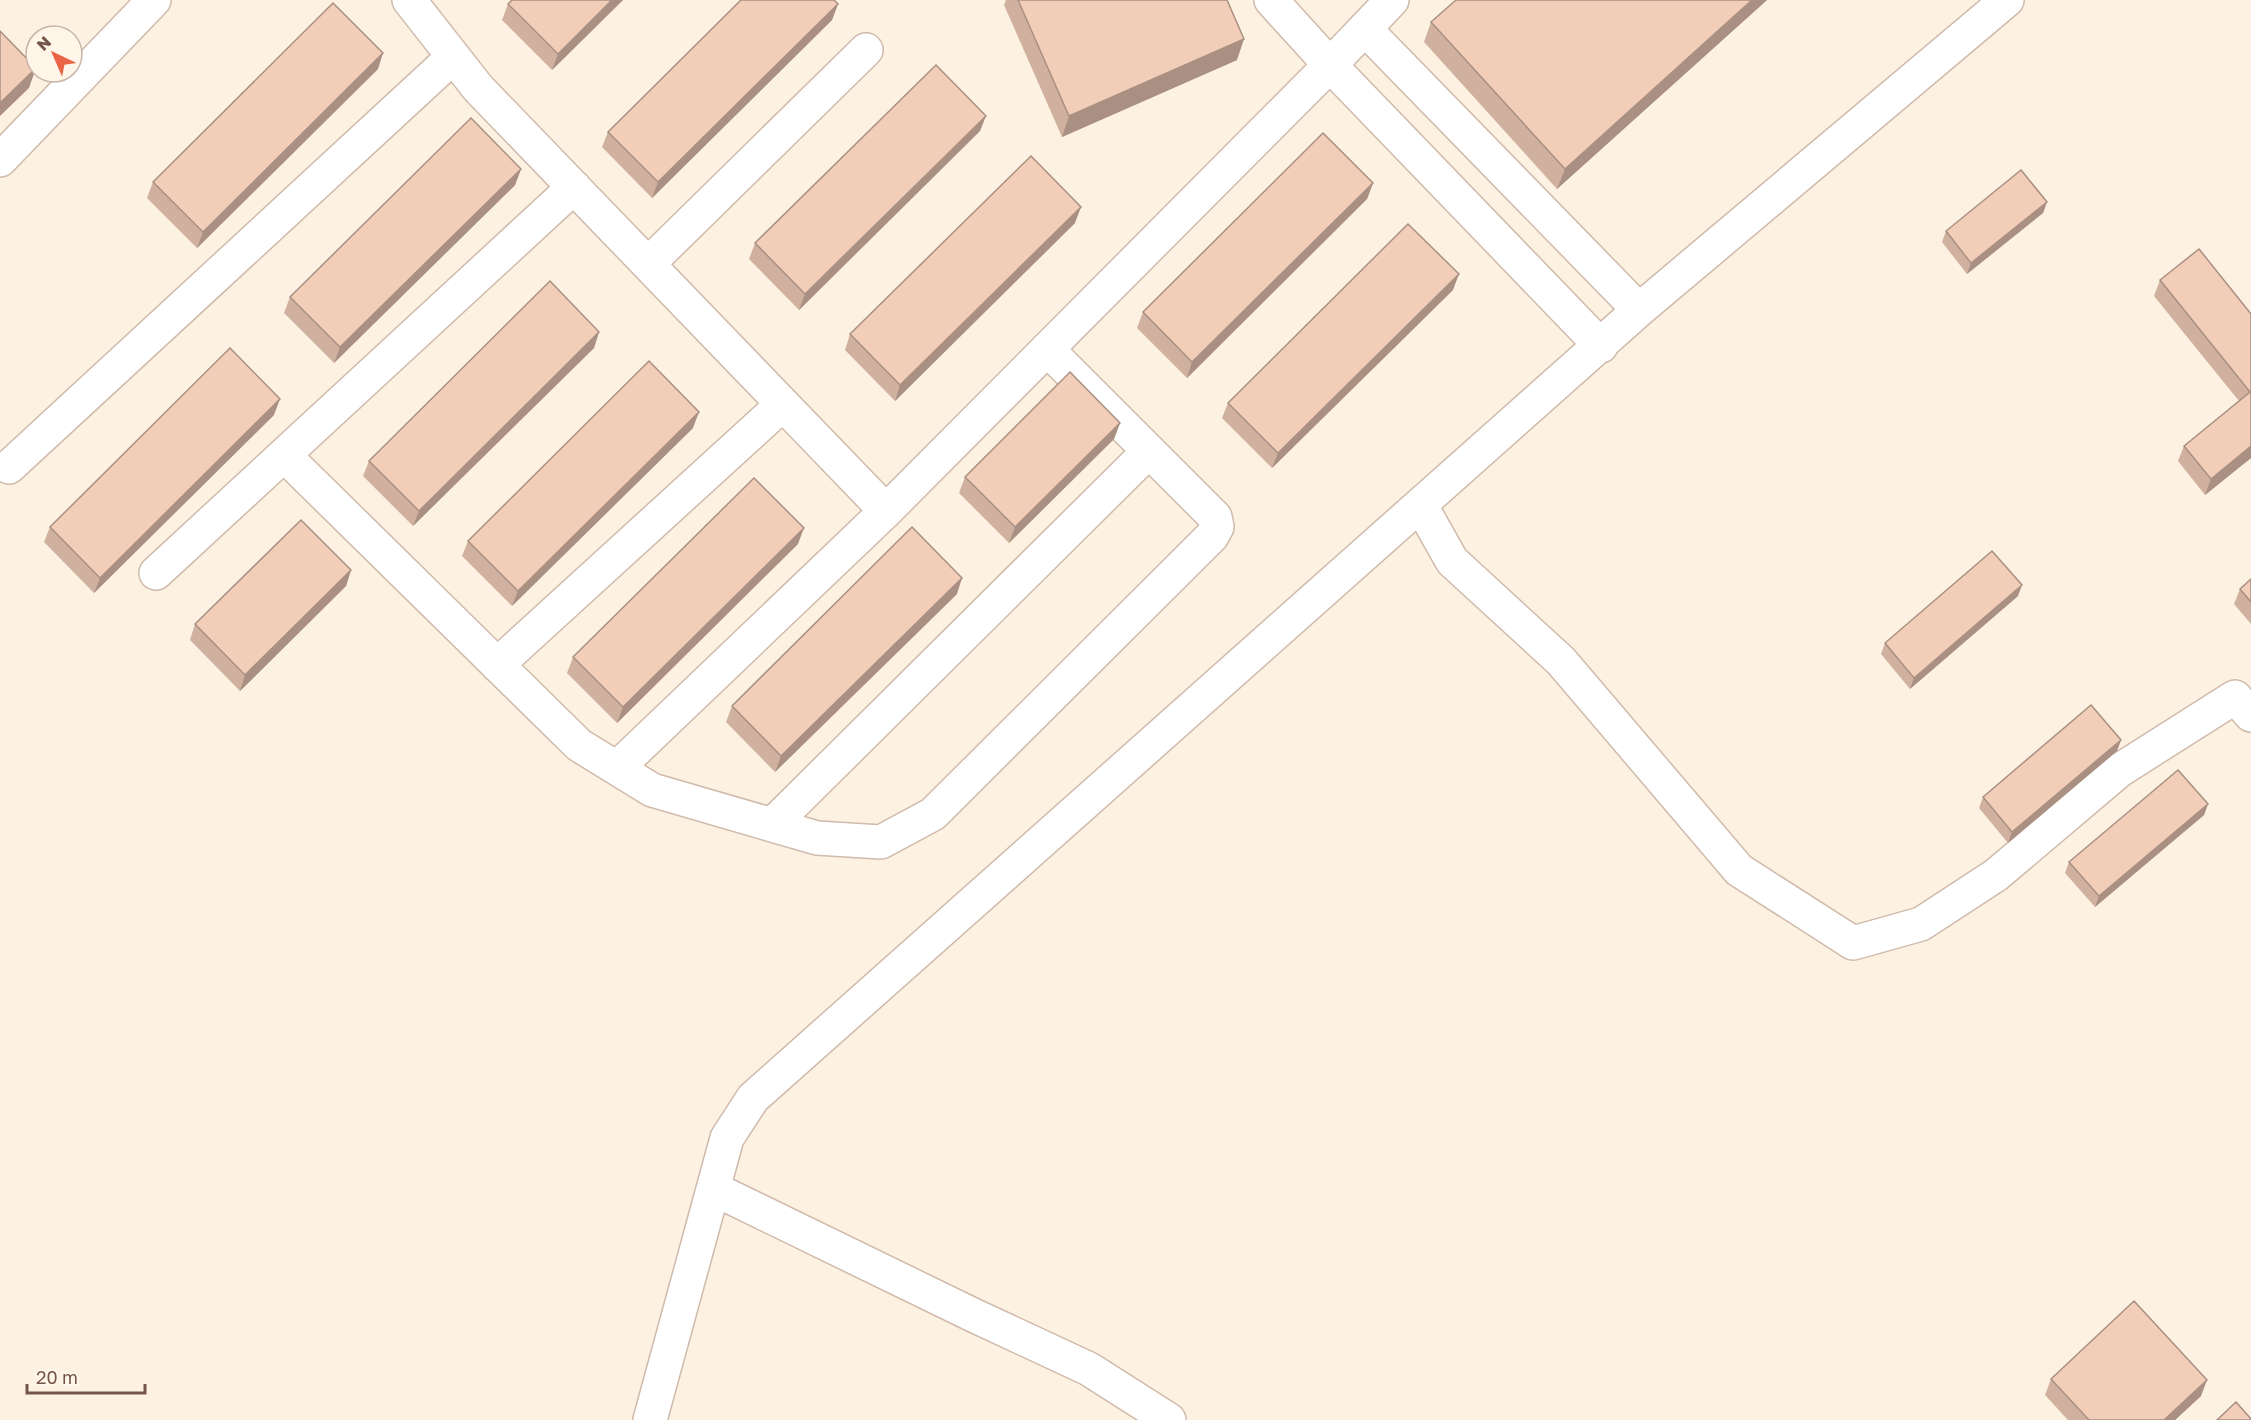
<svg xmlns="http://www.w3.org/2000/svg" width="2251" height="1420" font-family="'Golos Text',sans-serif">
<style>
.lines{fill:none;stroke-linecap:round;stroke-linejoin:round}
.minor-casing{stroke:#d0baab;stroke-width:36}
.minor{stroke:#fff;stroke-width:33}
.wall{fill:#d0b19f}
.shaded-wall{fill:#a99082}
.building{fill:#f2ceb9;stroke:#a99082;stroke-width:1.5}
</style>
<rect width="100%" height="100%" fill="#fdf1e2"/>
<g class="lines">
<g class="minor-casing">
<path id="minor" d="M409,0L478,88L886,511
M1271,0L1330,65L1601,346
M1365,29L1639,310
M0,160L154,0
M648,264L866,50
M284,455L579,745L652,790L817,838L881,842L933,814L1212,536L1217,527L1215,517L1047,349
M9,467L453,57
M1421,506L1452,561L1561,661L1739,870L1853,943L1921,924L1996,875L2120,770L2235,697L2251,715
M156,573L574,187
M497,665L783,404
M617,768L886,511L1330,65L1392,0
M773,824L1148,452
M714,1189L973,1315L1089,1369L1169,1420
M650,1420L727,1138L753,1098L1639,310L2007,0"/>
</g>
<use href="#minor" class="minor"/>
</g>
<path class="wall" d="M512,0H623L552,70L502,20L508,4Z
M1006,0H1227L1237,60L1062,137L1004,5Z
M1456,0H1767L1557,189L1424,42L1431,22Z
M838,4L832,20L652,198L602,147L608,132Z
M378,69L197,248L147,198L153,182Z
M980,131L799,310L749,259L755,243Z
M521,169L515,185L334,363L284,313L290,297Z
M1373,183L1367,199L1187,378L1137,328L1143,312Z
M2047,202L2043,213L1967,274L1942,242L1946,231Z
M1075,223L895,401L845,350L850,334Z
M2160,280L2251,314V458L2205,495L2178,461L2184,446L2239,401L2154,296Z
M1453,290L1272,468L1222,418L1228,403Z
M599,332L594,348L413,526L363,476L369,461Z
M274,415L94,593L44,542L50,527Z
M1120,423L1114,439L1009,543L959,493L965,477Z
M693,428L512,606L462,556L468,541Z
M798,544L617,723L567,673L573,657Z
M351,570L346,586L240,691L190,640L195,624Z
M2251,579V624L2234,604L2240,589Z
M957,594L775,772L726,722L732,706Z
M2018,596L1910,689L1881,654L1885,643Z
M2121,740L2117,751L2008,843L1979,808L1983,797Z
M2208,804L2204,815L2095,907L2065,873L2069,862Z
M2051,1379L2201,1396L2175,1420H2068L2045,1395Z"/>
<path class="shaded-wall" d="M612,0H623L552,70L558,54Z
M1752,0H1767L1557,189L1565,169Z
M838,4L832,20L652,198L658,182Z
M1244,39L1237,60L1062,137L1069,116Z
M383,53L378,69L197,248L203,232Z
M36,68L29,88L0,116V103Z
M986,116L980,131L799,310L805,294Z
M521,169L515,185L334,363L340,347Z
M1373,183L1367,199L1187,378L1192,362Z
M2047,202L2043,213L1967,274L1971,263Z
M1081,207L1075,223L895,401L900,385Z
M1459,274L1453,290L1272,468L1278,453Z
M599,332L594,348L413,526L419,511Z
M280,399L274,415L94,593L100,578Z
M699,412L693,428L512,606L518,591Z
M1120,423L1114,439L1009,543L1015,527Z
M2251,446V458L2205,495L2211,479Z
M804,528L798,544L617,723L623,707Z
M351,570L346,586L240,691L245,675Z
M962,578L957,594L775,772L781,756Z
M2022,585L2018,596L1910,689L1914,678Z
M2121,740L2117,751L2008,843L2012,832Z
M2208,804L2204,815L2095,907L2099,896Z
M2207,1380L2201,1396L2175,1420H2164Z"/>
<path class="building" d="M512,0H612L558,54L508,4Z
M741,0H834L838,4L658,182L608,132Z
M1018,0H1227L1244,39L1069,116Z
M1456,0H1752L1565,169L1431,22Z
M333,3L383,53L203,232L153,182Z
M0,31L36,68L0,103Z
M936,65L986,116L805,294L755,243Z
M471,118L521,169L340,347L290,297Z
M1323,133L1373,183L1192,362L1143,312Z
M1031,156L1081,207L900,385L850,334Z
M2021,170L2047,202L1971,263L1946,231Z
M1408,224L1459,274L1278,453L1228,403Z
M2199,249L2251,314V446L2211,479L2184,446L2250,392L2160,280Z
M550,281L599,332L419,511L369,461Z
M230,348L280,399L100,578L50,527Z
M649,361L699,412L518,591L468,541Z
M1070,372L1120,423L1015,527L965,477Z
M754,478L804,528L623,707L573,657Z
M301,520L351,570L245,675L195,624Z
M912,527L962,578L781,756L732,706Z
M1992,551L2022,585L1914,678L1885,643Z
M2251,579V602L2240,589Z
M2091,705L2121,740L2012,832L1983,797Z
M2178,770L2208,804L2099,896L2069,862Z
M2134,1301L2207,1380L2164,1420H2089L2051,1379Z
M2236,1402L2251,1419V1420H2217Z"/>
<g transform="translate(54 54) rotate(316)"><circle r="28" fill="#fff5e8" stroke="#c7b5a8" stroke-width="1.5"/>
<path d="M0-4.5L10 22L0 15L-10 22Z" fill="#e96444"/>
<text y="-9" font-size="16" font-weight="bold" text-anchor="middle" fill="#745648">N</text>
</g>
<path d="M27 1384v9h118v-9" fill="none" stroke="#745648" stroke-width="3"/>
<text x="36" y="1384" font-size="18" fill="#745648" stroke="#fff5e8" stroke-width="4.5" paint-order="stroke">20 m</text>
</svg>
